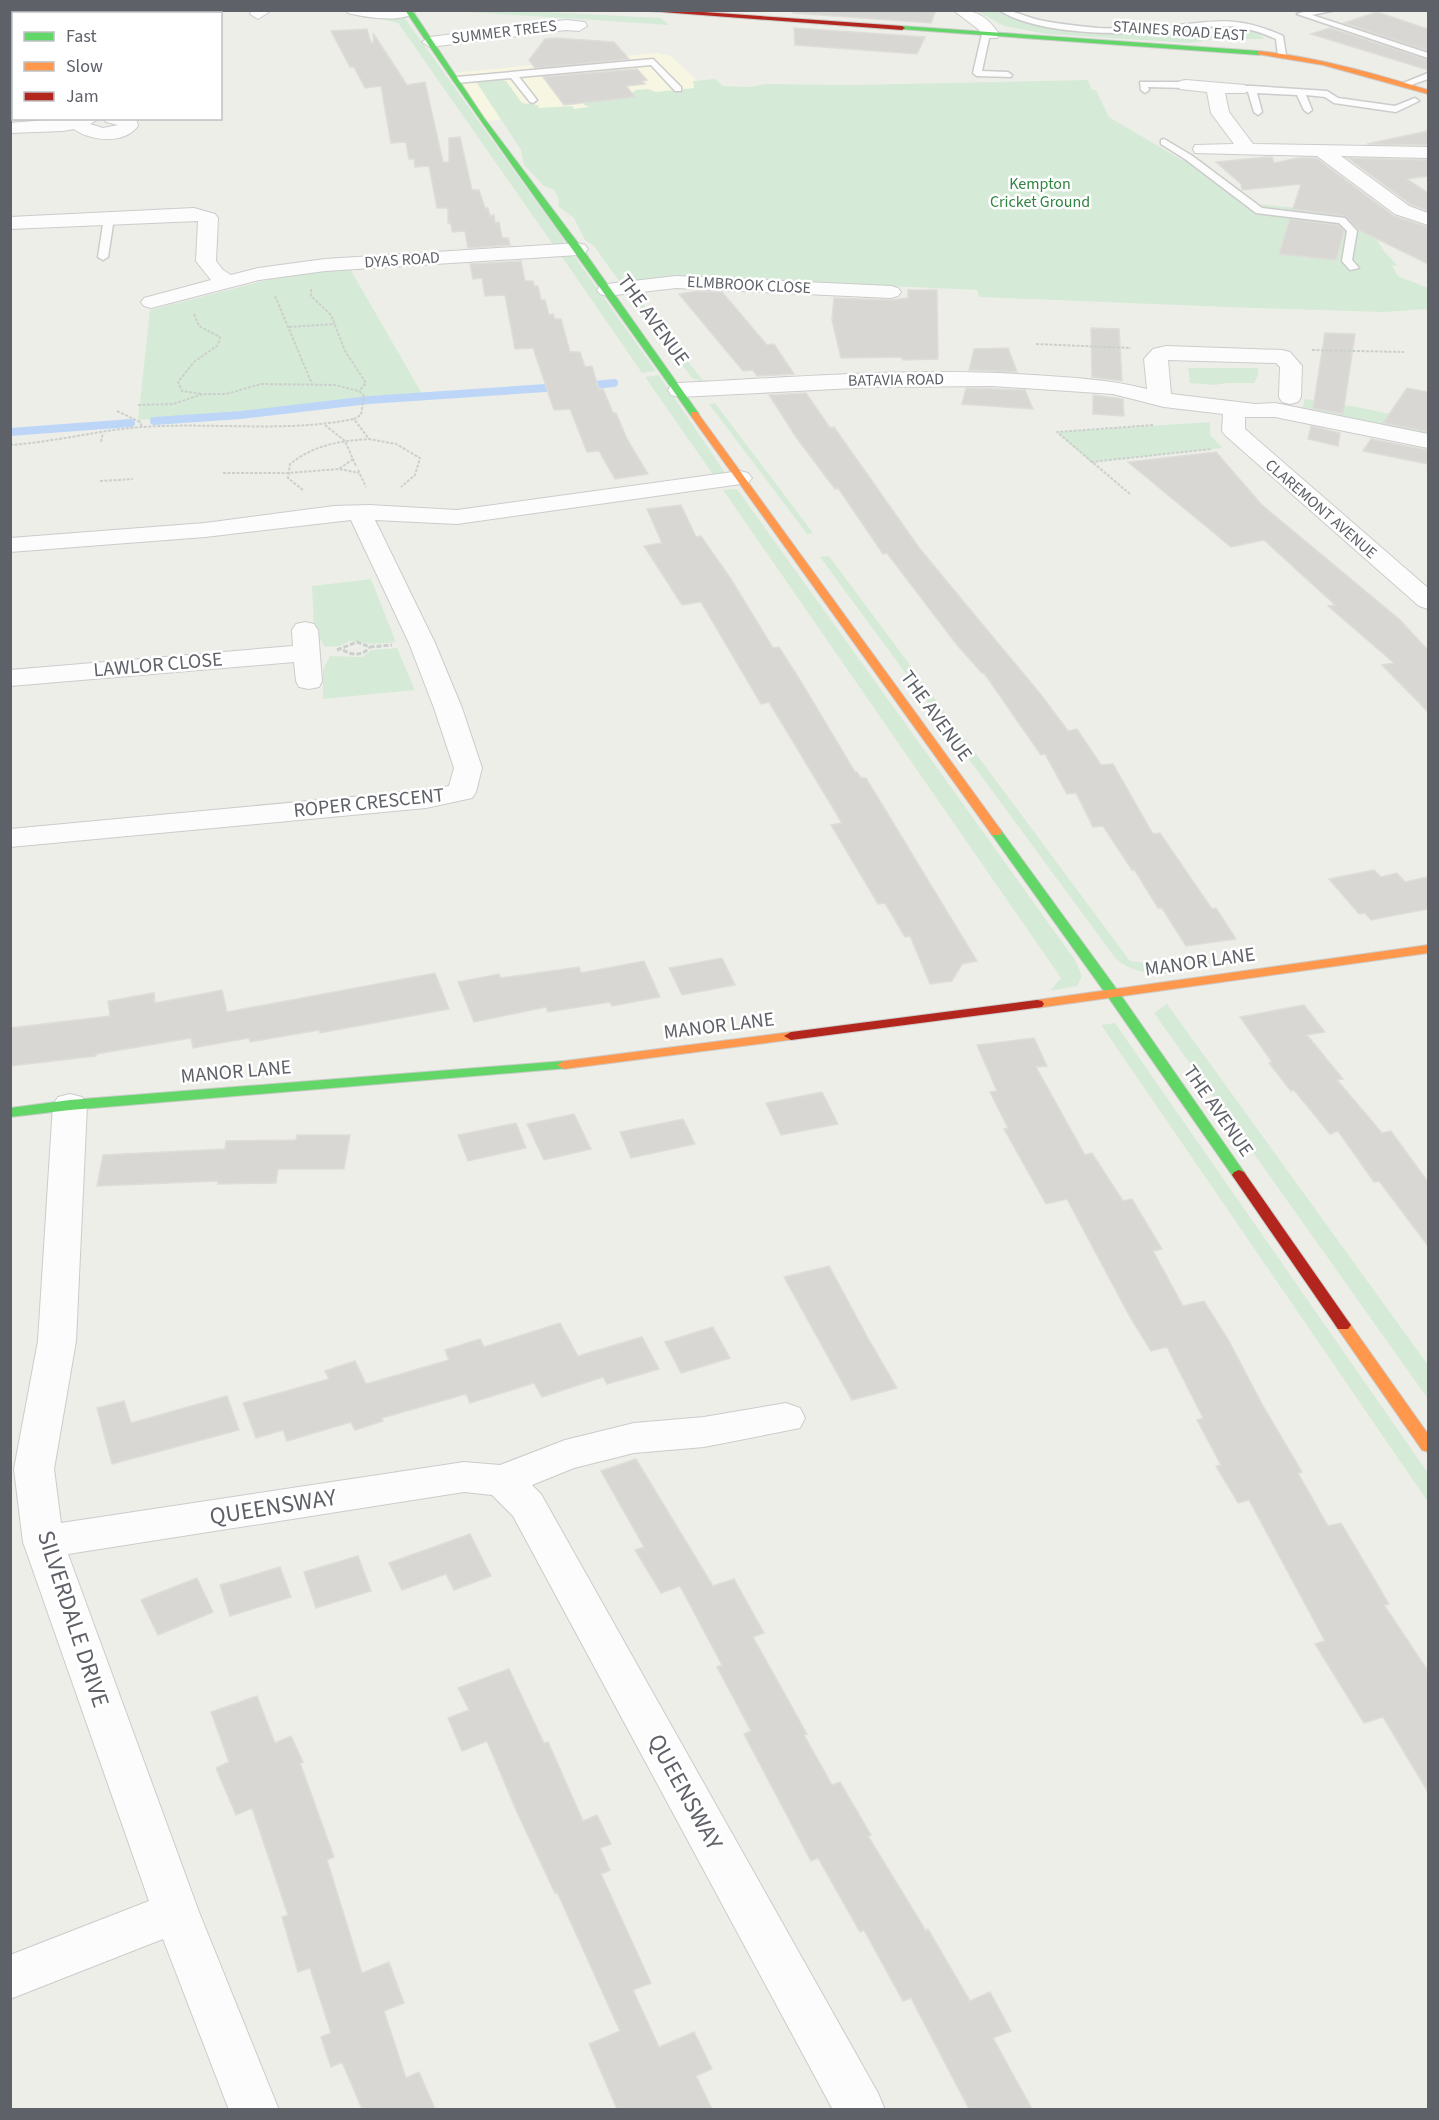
<svg xmlns="http://www.w3.org/2000/svg" width="1439" height="2120" font-family="'Source Sans 3',sans-serif">
<style>
.commercial{fill:#f7f6e2}
.green{fill:#d6ebd7}
.lines{fill:none;stroke-linecap:round;stroke-linejoin:round}
.stream{stroke:#bdd6f8;stroke-width:8}
.building{fill:#d8d7d4;stroke:#deddd8;stroke-width:1.5}
.lane-casing{stroke:#cbcccb;stroke-width:3}
.street-casing{stroke:#cbcccb;stroke-width:2}
.fast-casing{stroke:#cbcccb;stroke-width:2}
.slow-casing{stroke:#cbcccb;stroke-width:2}
.jam-casing{stroke:#cbcccb;stroke-width:2}
.path-far1{stroke:#cbd0cd;stroke-width:2;stroke-dasharray:3 1.5;stroke-linecap:butt}
.path{stroke:#cbd0cd;stroke-width:3;stroke-dasharray:5 2;stroke-linecap:butt}
.lane{fill:#fcfcfc;fill-rule:evenodd}
.street{fill:#fcfcfc;fill-rule:evenodd}
.fast{fill:#63d668;fill-rule:evenodd}
.slow{fill:#ff974d;fill-rule:evenodd}
.jam{fill:#b3261e;fill-rule:evenodd}
.labels{text-anchor:middle;dominant-baseline:central;stroke-width:5;stroke-linejoin:round;paint-order:stroke}
.far-street-label{font-size:16px;fill:#5e6168;stroke:#fff}
.far-park-label{font-size:16px;fill:#308441;stroke:#fff}
.street-label{font-size:20px;fill:#5e6168;stroke:#fff}
.near-street-label{font-size:24px;fill:#5e6168;stroke:#fff}
</style>
<rect width="100%" height="100%" fill="#eeeee9"/>
<path class="commercial" d="M657,53L671,56L709,92L487,121L453,73Z"/>
<path class="green" d="M452,11H529L661,18L669,25Z
M977,11H1004L1052,25L1122,30H1159L1203,23L1251,26L1265,39H1216L1190,43L1046,34L1004,26Z
M398,14L404,17L564,240L563,244L554,246L398,23L371,17Z
M497,79L506,81L522,103L538,105L539,108L572,106L574,109L590,107L584,105L586,101L628,96L636,90L648,89L656,92L694,88L693,81L715,79L723,86L750,87L765,84L852,85L1088,80L1092,90H1096L1109,117L1182,160L1200,159L1256,204L1342,212L1372,231L1383,250L1397,265L1392,266L1398,276L1428,288V309L1384,312L1253,308L979,297L977,290L865,285L631,281L621,273L629,285L621,284L594,246L585,240L574,218L559,207L558,197L554,190L544,186L524,165L521,150L475,80Z
M560,254L575,257L656,371L642,373Z
M345,260L425,399L138,420L150,310Z
M633,291L704,382L692,378L630,296L629,293Z
M1188,368H1258V375L1254,383H1226L1215,385L1190,383Z
M659,375L726,474L714,476L645,377Z
M1305,399L1357,407L1428,422V440L1351,423L1300,416Z
M715,403L813,533L807,534L709,404Z
M1210,422V435L1223,448L1090,462L1057,432Z
M737,489L1075,960L1082,976L1077,986L1050,991L1061,978L723,490Z
M829,556L1130,961L1161,965L1167,974C1148,974 1130,971 1116,959L820,557Z
M371,579L396,642L373,644L350,641L340,646L325,647L314,629L312,586Z
M397,648L415,690L323,699V670L330,656L362,657L372,650Z
M1167,1004L1428,1365V1399L1154,1013Z
M1115,1023L1428,1473V1502L1101,1025Z"/>
<g class="lines">
<path class="stream" d="M585,386L614,383
M154,421L241,415L369,400L560,387
M10,432L131,423"/>
</g>
<path class="building" d="M793,10H936L931,23L793,13Z
M1377,12L1428,29V51L1344,23Z
M794,28L925,37L917,54L795,45Z
M1330,28L1428,60V70L1311,34Z
M367,29L371,43L374,42L373,33L407,85L425,82L443,162H449V138L460,137L472,190H479L485,208H488L490,216L494,215L495,223L499,222L502,238H508L510,245L468,248L465,231L452,232L451,224L448,223V208H437L429,166L415,167L414,159H409L406,142L391,143L381,86L365,88L354,67H350L331,31Z
M555,38L614,42L629,59L535,68L529,60L545,39Z
M637,69L647,80L642,81L645,84L626,86L635,97L564,105L543,77Z
M1428,131V145L1367,144Z
M1267,157H1272L1274,163L1298,158H1316L1394,216L1428,227V264L1359,230L1345,216L1293,209L1301,184L1242,190L1241,184L1216,162Z
M1348,158L1428,160V176L1407,179L1428,193V211L1410,204Z
M1290,219L1338,225L1344,231L1336,260L1279,254Z
M521,261L525,281H533L534,286H538L541,300H545L549,315L553,314L555,319H561L570,352H580L585,367L592,366L599,390L603,389L613,413H616L627,439L648,474L615,479L599,451L587,452L570,409L554,410L533,348L515,349L505,295L485,296L482,278L473,279L470,264Z
M908,290H937L938,359L903,360L901,357L841,358L832,320L834,298L891,300L908,298Z
M698,291L722,292L767,345L774,344L794,374L757,376L753,370L743,371L679,294Z
M1091,328L1119,329L1122,381L1092,377Z
M1325,333L1355,334L1343,414L1313,408Z
M1008,348L1017,372L969,370L974,349Z
M966,388L1025,390L1033,409L962,404Z
M1407,388L1428,392V432L1383,423Z
M806,393L830,428L834,427L920,549L1042,696L1068,731L1077,729L1101,765L1113,764L1153,834L1160,833L1212,909L1216,908L1236,939L1186,946L1162,908H1158L1134,869L1132,870L1103,826L1093,827L1076,793L1067,794L1045,754L1041,755L984,673H982L957,645L887,553L883,554L838,488L835,489L796,437L769,395Z
M1093,395L1123,399L1124,416L1093,414Z
M1311,426L1340,433L1338,446L1308,439Z
M1371,439L1428,450V464L1363,451Z
M1216,452L1262,505L1399,619L1428,650V712L1382,665L1394,663L1328,606L1335,605L1264,540L1231,547L1128,462Z
M681,505L696,537L701,536L731,579L773,648L779,647L800,680L855,772H857L861,778H866L977,961L962,964L952,981L930,984L910,936L905,937L885,903L878,904L831,825L842,823L769,702L761,704L701,602L682,605L644,546L662,543L647,509Z
M1374,870L1381,877L1397,873L1405,882L1428,877V909L1371,920L1365,913L1359,914L1329,879Z
M722,958L735,985L682,995L669,968Z
M644,961L660,997L612,1006L610,1002L548,1012L546,1007L474,1022L458,982L499,974L501,978L579,967L581,973Z
M435,973L449,1009L320,1033L319,1030L250,1042L249,1038L193,1048L191,1038L96,1054V1056L10,1066V1028L110,1016L108,1001L154,993L155,1003L222,990L227,1012Z
M1304,1005L1325,1032L1307,1035L1343,1079L1337,1080L1382,1133L1391,1131L1428,1182V1246L1379,1181L1374,1182L1338,1131L1330,1134L1294,1090L1291,1091L1269,1063L1272,1062L1240,1017Z
M1034,1038L1047,1066L1036,1067L1085,1155L1092,1153L1123,1201L1132,1199L1162,1249L1153,1251L1183,1306L1204,1301L1229,1341L1263,1406L1302,1472L1298,1473L1328,1526L1341,1523L1389,1604L1384,1605L1428,1671V1792L1383,1717L1364,1723L1315,1644L1325,1641L1249,1500L1238,1503L1216,1466L1221,1465L1197,1420L1203,1418L1167,1347L1151,1351L1130,1317L1067,1199L1046,1204L1004,1129L1008,1128L990,1092L997,1091L977,1045Z
M822,1092L838,1124L781,1135L766,1103Z
M574,1114L591,1149L544,1160L527,1124Z
M683,1119L695,1144L631,1158L620,1132Z
M516,1123L526,1148L468,1161L458,1135Z
M297,1135H350L344,1169H278L276,1183L218,1184V1181L97,1186L103,1155L225,1149L226,1141L296,1140Z
M829,1266L870,1342L897,1388L852,1400L784,1277Z
M560,1323L578,1356L642,1337L659,1369L607,1384L603,1377L542,1397L534,1383L470,1403L466,1394L382,1418L383,1421L355,1430L351,1422L287,1441L283,1430L256,1438L243,1403L329,1379L325,1371L355,1361L366,1384L449,1360L445,1350L480,1339L484,1347Z
M713,1327L730,1358L681,1373L665,1342Z
M227,1396L239,1430L112,1464L97,1408L124,1401L131,1423Z
M636,1459L713,1586L734,1579L764,1633L753,1637L807,1734L804,1735L832,1785L840,1782L871,1835L868,1836L926,1931L928,1929L970,2001L990,1992L1011,2031L993,2038L1032,2109H969L911,1998L903,2001L864,1930L860,1932L818,1858L811,1861L744,1734L751,1731L717,1667L722,1665L680,1586L661,1593L635,1550L644,1547L601,1471Z
M470,1534L491,1576L454,1590L446,1574L402,1590L389,1563Z
M358,1556L371,1591L316,1608L304,1572Z
M280,1567L291,1597L230,1616L220,1585Z
M197,1578L213,1612L158,1635L141,1600Z
M509,1669L544,1743L548,1742L583,1821L597,1815L611,1844L600,1848L610,1870L601,1874L651,1983L633,1990L659,2047L694,2032L712,2069L696,2076L712,2109H617L589,2044L620,2031L557,1892L555,1893L516,1810L487,1741L462,1751L448,1718L469,1710L458,1688Z
M257,1696L275,1743L291,1736L303,1762L300,1763L334,1857L327,1860L362,1973L389,1962L404,2003L384,2011L406,2078L419,2072L435,2109H362L342,2062L331,2067L321,2037L331,2033L310,1968L298,1972L282,1917L288,1915L252,1808L236,1815L216,1768L229,1762L211,1712Z"/>
<g class="lines">
<g class="lane-casing">
<path id="lane" d="M999,10C1014,10 1025,17 1039,20C1058,24 1078,26 1098,28C1119,29 1141,29 1162,27C1212,22 1234,14 1283,36L1286,55L1282,58L1278,55L1276,39C1227,17 1207,29 1158,32C1116,35 1035,34 999,10Z
M1309,10H1336L1312,15L1428,53V58L1297,14Z
M986,31L990,34L982,71L1008,72L1012,75L1011,77L977,76L973,73L982,34Z
M653,59L681,87V91H675L651,65L519,77L537,100L533,103L530,102L511,78L457,83L453,80L457,77Z
M1428,73V79L1405,87L1401,84Z
M1140,82H1186L1190,85L1186,88L1148,87L1149,90L1145,93L1141,90Z
M1252,86L1327,91L1338,98L1395,106L1415,98L1419,101L1396,112L1334,103L1325,97L1306,95L1312,110L1308,113L1304,110L1297,95L1257,93L1262,112L1258,115L1254,112L1248,92L1235,89L1239,86Z
M1164,139L1191,155L1262,208L1345,218L1357,231L1352,260L1359,268L1350,270L1342,261L1347,231L1339,223L1256,213L1185,159L1161,144V140Z
M109,215L114,218L108,257L103,260L98,257L104,218Z"/>
</g>
<g class="street-casing">
<path id="street" d="M87,10H104L102,14H85Z
M252,10H272L258,19L250,14Z
M346,10H416V11C405,24 363,17 348,13Z
M953,10C976,10 986,15 999,34L997,38H985L978,29Z
M566,20L585,22L587,26L579,31L566,30L430,47L422,42L430,37Z
M10,22L14,23V33L10,32Z
M1186,80L1245,85L1248,89L1245,93H1225L1229,112L1253,144L1428,147V158L1341,156L1409,206L1428,213V225L1395,214L1317,156L1195,153L1193,149L1195,145L1234,144L1211,113L1207,92L1180,89L1177,85L1180,81Z
M69,118H100L90,124L103,128L118,125L106,122L103,118H136L138,126C124,145 90,141 74,129L63,131L10,133V123Z
M194,208L215,214L218,218L216,261L223,270L231,275L258,268L325,259L578,243L585,245L588,249L585,253L578,255L325,271L259,280L151,308L144,306L141,302L144,298L211,280L196,261L198,221L10,229V217Z
M676,276L891,286L898,288L901,292L898,296L891,298L676,288L607,296L600,294L597,290L600,286L607,284Z
M1166,346L1282,350L1290,352L1302,366L1301,397L1298,402L1290,404L1282,402L1279,397L1280,367L1276,363L1168,360L1171,394L1255,404L1275,403L1428,434V448L1275,417H1245V429L1428,588V609L1419,606L1226,436L1222,431L1223,414L1164,407L1113,394L992,386L874,387L679,397L671,395L668,390L671,385L679,383C797,377 916,367 1034,375C1072,378 1109,379 1147,389L1144,359L1153,349Z
M740,471L748,473L752,478L748,483L457,524L375,520L435,643L462,708L482,768L476,792L472,798L426,808L10,847V829L426,790L449,786L454,768L434,708L409,643L351,520L205,537L10,552V538L205,523L334,506L369,505L457,510Z
M305,622L314,624L318,630L322,681L319,687L309,689L299,687L296,681L294,662L10,686V670L293,646L292,630L296,624Z
M70,1094L82,1097L87,1105L76,1341L54,1469L61,1523L464,1462L500,1465L565,1440L634,1423L704,1417L786,1403L800,1408L805,1418L800,1428L704,1447L634,1453L574,1468L532,1485L541,1494L878,2093L885,2110H833L513,1516L492,1495L464,1492L68,1554L199,1912L279,2110H229L163,1939L10,1999V1955L149,1901L23,1542L14,1469L38,1341L53,1105L58,1097Z"/>
</g>
<g class="fast-casing">
<path id="fast" d="M405,10H412L484,118L581,247L699,414L697,416H691C596,280 497,148 405,10Z
M902,26L1259,51L1262,53L1259,55L900,29Z
M996,828L1000,829L1118,991L1244,1172L1246,1175L1244,1178H1234L1108,997L990,832Z
M564,1061L569,1062L571,1065L569,1068L70,1110L10,1117V1108L70,1100Z"/>
</g>
<g class="slow-casing">
<path id="slow" d="M1259,51C1317,57 1373,73 1428,90V94L1323,65L1257,54Z
M691,412H697L1000,829L1002,832L1000,835H992L691,416Z
M1428,945V953L1037,1008L1030,1004L1037,1000Z
M791,1032L798,1036L796,1039L564,1069L557,1065L564,1061Z
M1343,1319L1348,1321L1428,1434V1452L1422,1450L1338,1329L1335,1325L1338,1321Z"/>
</g>
<g class="jam-casing">
<path id="jam" d="M635,10H675L902,26L905,28L902,30Z
M1037,1000L1042,1001L1044,1004L1042,1007L791,1040L784,1036L791,1032Z
M1239,1170L1244,1172L1348,1321L1351,1325L1348,1329H1338L1234,1178L1232,1175L1234,1172Z"/>
</g>
<path class="path-far1" d="M311,289V296L331,315L345,351L366,383L359,391
M275,296L312,384
M194,314L199,326L220,337L218,345L194,362L178,382L182,391L202,394
M289,327L335,324
M1036,344L1131,348
M1312,350L1404,352
M138,405L173,404L203,394H226L261,384L335,385L359,391L364,396L361,415L354,419L369,439L396,444L420,458L415,475L401,487
M117,411L140,422L142,427
M325,425L345,441L356,466
M101,442L103,433
M10,445C55,442 98,430 142,427C213,422 284,433 354,419
M353,459L339,469L359,473
M1091,462L1212,449
M358,470L366,487
M223,473H288L339,469
M100,481L133,479
M303,490L288,478L290,464C314,445 339,441 369,439
M1130,494L1057,432L1154,425"/>
<path class="path" d="M337,650L357,642L370,647L392,645
M343,650C353,656 363,656 370,647"/>
<use href="#lane" class="lane"/>
<use href="#street" class="street"/>
<use href="#fast" class="fast"/>
<use href="#slow" class="slow"/>
<use href="#jam" class="jam"/>
</g>
<g class="labels">
<g class="far-street-label">
<text transform="translate(1180 31) rotate(4)">STAINES ROAD EAST</text>
<text transform="translate(504 32) rotate(-7)">SUMMER TREES</text>
<text transform="translate(402 260) rotate(-4)">DYAS ROAD</text>
<text transform="translate(749 285) rotate(3)">ELMBROOK CLOSE</text>
<text transform="translate(896 380) rotate(-1)">BATAVIA ROAD</text>
<text transform="translate(1321 509) rotate(41)">CLAREMONT AVENUE</text>
</g>
<g class="far-park-label">
<text x="1040" y="184">Kempton<tspan x="1040" dy="18">Cricket Ground</tspan></text>
</g>
<g class="street-label">
<text transform="translate(653 320) rotate(54)">THE AVENUE</text>
<text transform="translate(158 665) rotate(-5)">LAWLOR CLOSE</text>
<text transform="translate(936 716) rotate(54)">THE AVENUE</text>
<text transform="translate(369 803) rotate(-6)">ROPER CRESCENT</text>
<text transform="translate(1200 962) rotate(-8)">MANOR LANE</text>
<text transform="translate(719 1026) rotate(-7)">MANOR LANE</text>
<text transform="translate(236 1072) rotate(-5)">MANOR LANE</text>
<text transform="translate(1218 1111) rotate(55)">THE AVENUE</text>
</g>
<g class="near-street-label">
<text transform="translate(273 1507) rotate(-9)">QUEENSWAY</text>
<text transform="translate(73 1619) rotate(72)">SILVERDALE DRIVE</text>
<text transform="translate(685 1792) rotate(61)">QUEENSWAY</text>
</g>
</g>
<rect width="1439" height="2120" fill="none" stroke="#5e6168" stroke-width="24"/>
<rect x="12" y="12" width="210" height="108" fill="#ffffff" stroke="#bfc0c3" stroke-width="1.5"/>
<rect x="24" y="32" width="30" height="9" fill="#63d668" stroke="#bfc0c3" stroke-width="1.5"/>
<text x="66" y="42" font-size="18" fill="#5e6168">Fast</text>
<rect x="24" y="62" width="30" height="9" fill="#ff974d" stroke="#bfc0c3" stroke-width="1.5"/>
<text x="66" y="72" font-size="18" fill="#5e6168">Slow</text>
<rect x="24" y="92" width="30" height="9" fill="#b3261e" stroke="#bfc0c3" stroke-width="1.5"/>
<text x="66" y="102" font-size="18" fill="#5e6168">Jam</text>
</svg>
